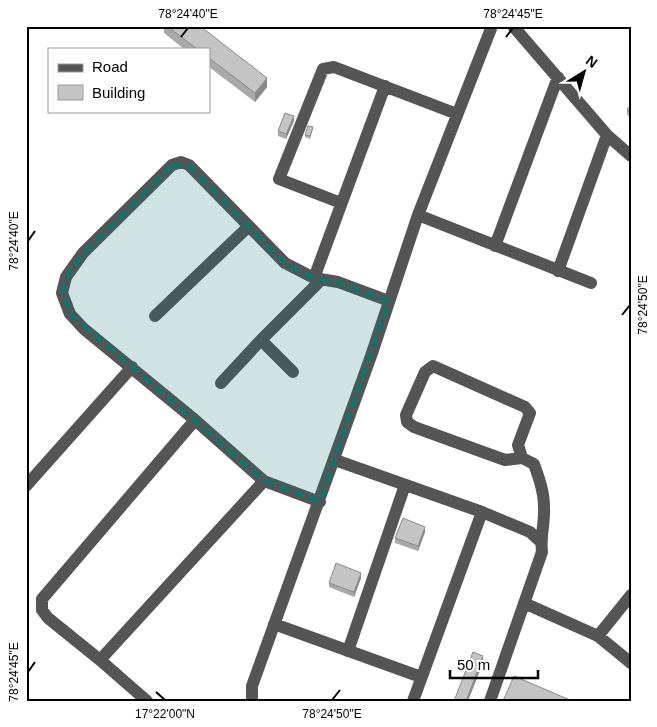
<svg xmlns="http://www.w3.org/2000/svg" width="657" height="727" font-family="Arial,sans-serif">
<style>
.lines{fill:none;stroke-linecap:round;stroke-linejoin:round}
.minor{stroke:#555;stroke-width:12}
.wall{fill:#a9a9a9}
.shaded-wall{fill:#898989}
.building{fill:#c4c4c4;stroke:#898989}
.marked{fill:#0f766e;fill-opacity:0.2;stroke:#0f766e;stroke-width:4;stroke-dasharray:10 6;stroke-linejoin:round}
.ticks{fill:none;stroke:#000;stroke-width:2}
.neatline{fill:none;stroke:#000;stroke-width:2}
.ticks-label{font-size:12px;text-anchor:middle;fill:#000}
</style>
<rect width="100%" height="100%" fill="#fff"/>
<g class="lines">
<path class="minor" d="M513,26L607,135L631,156
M341,203L279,179L323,69L334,67L457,114
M418,215L591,283
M495,246L558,77
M558,271L607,135
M314,278L385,86
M155,316L249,226
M261,340L293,372
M221,383L261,340L322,279
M335,460L482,512L530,532L541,542
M26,486L132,367
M320,502L264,481L195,420L84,329L70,314L62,293L66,277L83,253L172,165L181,162L189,165L285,263L314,278L338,282L389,301
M524,603L598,636L631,663
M274,624L421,677
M598,636L631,595
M348,651L405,485
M100,660L264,481
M147,701L100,660L48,618L42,610V599L195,420
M252,701V686L371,356L418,215L492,26
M413,701L482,512
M490,701L542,552C540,537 545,522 544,507C544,492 539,478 534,464L522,458L518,445L530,413L525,407L433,366L425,372L406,415L407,422L414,427L505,460L522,458"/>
</g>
<path class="wall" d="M164,26H200L267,87L255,102L209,67V49H184L164,33Z
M631,106V119L627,114V109Z
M294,121L286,139L278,136V131Z
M313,129L310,139L305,137V135Z
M425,532L418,551L395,543V538Z
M361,578L354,597L329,587V583Z"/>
<path class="shaded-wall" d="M267,78V87L255,102V93Z
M294,116V121L286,139V134Z
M425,527V532L418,551V546Z
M361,573V578L354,597V592Z
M483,656V663L468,701H466Z"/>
<path class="building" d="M167,26H200L267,78L255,93L209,58V49H197Z
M631,106V114L627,109Z
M285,113L294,116L286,134L278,131Z
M308,126L313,127L310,136L305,135Z
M403,518L425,527L418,546L395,538Z
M336,563L361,573L354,592L329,583Z
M473,652L483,656L466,701H454Z
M514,676L570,700V701H503Z"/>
<path class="marked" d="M172,165H189L285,263L314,278L338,282L389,301L320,502L264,481L70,314L62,293L66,277L83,253Z"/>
<path class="ticks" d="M181,37L188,28M506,37L513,28M28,241L35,231M622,315L630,305M28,672L35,662M156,692L165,700M332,700L340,690"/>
<rect width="657" height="727" fill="none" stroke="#ffffff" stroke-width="55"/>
<rect x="48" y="48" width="162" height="65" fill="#ffffff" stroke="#999999"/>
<rect x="58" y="64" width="25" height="8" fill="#555555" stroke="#999999"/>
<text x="92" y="72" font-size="15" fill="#000000">Road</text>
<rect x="58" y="85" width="25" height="15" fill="#c4c4c4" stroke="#999999"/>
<text x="92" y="98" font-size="15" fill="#000000">Building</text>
<g transform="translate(584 72) rotate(37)" stroke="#ffffff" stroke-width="4" paint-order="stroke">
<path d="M0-4L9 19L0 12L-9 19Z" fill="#000000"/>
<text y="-8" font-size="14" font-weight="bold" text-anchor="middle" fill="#000000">N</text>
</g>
<path d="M450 670v8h88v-8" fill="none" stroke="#000000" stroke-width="2.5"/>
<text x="457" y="670" font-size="15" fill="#000000" stroke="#ffffff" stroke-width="4" paint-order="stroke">50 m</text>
<rect x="28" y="28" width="602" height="672" class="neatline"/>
<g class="ticks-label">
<text x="188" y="18">78°24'40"E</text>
<text x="513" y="18">78°24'45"E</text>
<text transform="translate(14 241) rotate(-90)" y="4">78°24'40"E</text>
<text transform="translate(643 305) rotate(-90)" y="4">78°24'50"E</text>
<text transform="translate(14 672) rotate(-90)" y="4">78°24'45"E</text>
<text x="165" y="718">17°22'00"N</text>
<text x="332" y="718">78°24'50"E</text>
</g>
</svg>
